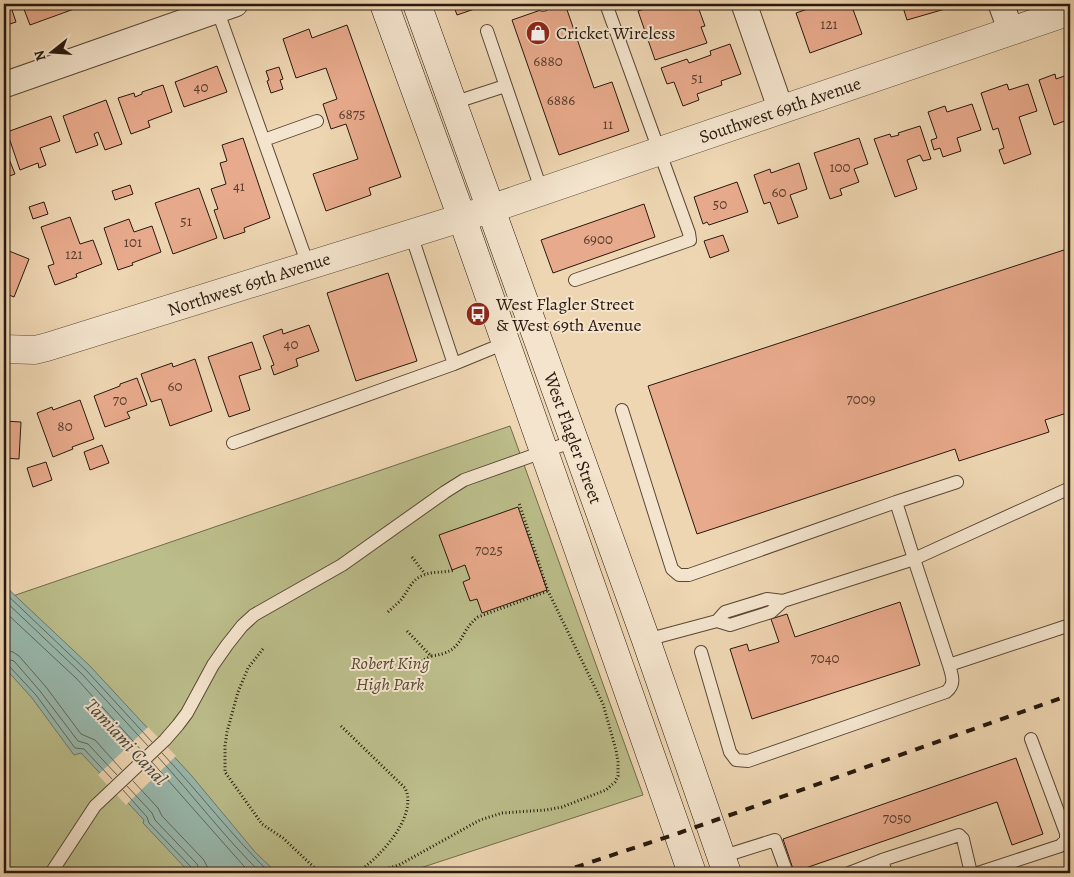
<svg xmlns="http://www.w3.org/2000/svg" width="1074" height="877" font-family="Alegreya,serif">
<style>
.green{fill:#bbbd8a;stroke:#726b4c}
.water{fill:#99b9ae;stroke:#6c796e}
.pier{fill:#eed6b2}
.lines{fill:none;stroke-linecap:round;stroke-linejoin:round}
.shore{stroke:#60695e;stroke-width:1}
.building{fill:#e8aa8c;stroke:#28190e}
.service-casing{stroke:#5a4837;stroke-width:14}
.minor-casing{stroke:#5a4837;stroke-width:27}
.tertiary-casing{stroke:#5a4837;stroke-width:29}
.secondary-casing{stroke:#28190e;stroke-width:29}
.path{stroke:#28190e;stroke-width:3;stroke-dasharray:1 2.5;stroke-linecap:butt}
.service{stroke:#f4e4cd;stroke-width:12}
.minor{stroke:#f4e4cd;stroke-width:25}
.tertiary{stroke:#f4e4cd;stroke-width:28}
.secondary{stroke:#f4e4cd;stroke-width:28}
.rail{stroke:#28190e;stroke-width:4;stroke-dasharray:9 9;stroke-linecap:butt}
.labels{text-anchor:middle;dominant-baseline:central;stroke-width:4;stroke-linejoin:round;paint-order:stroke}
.number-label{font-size:15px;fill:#583d2e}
.poi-label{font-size:18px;fill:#28190e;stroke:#f4e4cd;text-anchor:start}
.street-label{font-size:18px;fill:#28190e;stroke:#f4e4cd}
.park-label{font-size:18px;font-style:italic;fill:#544a33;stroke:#f4e4cd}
.water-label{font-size:19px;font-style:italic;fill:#4a493e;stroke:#f4e4cd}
</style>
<rect width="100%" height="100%" fill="#eed6b2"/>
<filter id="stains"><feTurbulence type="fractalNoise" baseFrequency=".004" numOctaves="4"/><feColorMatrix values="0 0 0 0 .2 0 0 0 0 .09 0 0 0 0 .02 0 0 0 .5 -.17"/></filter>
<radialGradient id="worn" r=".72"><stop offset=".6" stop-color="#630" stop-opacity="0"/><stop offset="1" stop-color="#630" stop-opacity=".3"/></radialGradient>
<path class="green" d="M510,426L643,795L405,873H4V599Z"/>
<path class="water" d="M4,585L90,666L191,775L255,852L277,873H190L143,823L144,820L81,753L74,755L32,698L4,667Z"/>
<path class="pier" d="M148,727L176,756L126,805L98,775Z"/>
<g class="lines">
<path class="shore" d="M4,592L86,670L152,742
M4,600L82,674L148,746
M4,611L77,679L142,751
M4,650L13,652L19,656L46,687L81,734L95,740L122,770
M4,658L14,661L40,691L78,741L88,744L117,775
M4,664L9,666L36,695L75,748L84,749L112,779
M162,753C199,792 231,835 270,873
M158,757C193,795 224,837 261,873
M152,762L250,873
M133,781L158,808L162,816L203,859L207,866L208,873
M127,786L152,813L155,820L197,864L200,873
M123,790L147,817L149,823L192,868L194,873"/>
</g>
<path class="building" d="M4,4H10L16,22L4,26Z
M22,4H72L74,9L30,25Z
M453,4H489L457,15Z
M558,4H565L594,88L612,82L629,131L559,155L512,20Z
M660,4H697L705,26L701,27L707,43L655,60L638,11Z
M822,4H851L862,34L810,53L796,13Z
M902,4H951L952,7L907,20Z
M347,25L401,177L369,188L371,195L326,211L313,174L358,159L346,124L331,129L323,104L337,99L326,68L296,78L283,39L309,29L312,38Z
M730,44L741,74L721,81L722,85L697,94L699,100L683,106L674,82L667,84L661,68L687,59L689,63L711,55L710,51Z
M217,66L227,92L184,107L175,82Z
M279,67L283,79L280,80L283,89L271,93L267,81L269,80L266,71Z
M1055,74L1056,79L1070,74V119L1054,125L1039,80Z
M1007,84L1009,90L1028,84L1037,111L1019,117L1031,154L1004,164L999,150L1004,148L998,128L993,130L981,93Z
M163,85L172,112L148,121L150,127L131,134L118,98L134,93L135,97L142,94V92Z
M106,100L122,144L105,150L98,132L94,134L98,145L76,153L63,116Z
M972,104L981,130L957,138L961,151L943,157L940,148L934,150L931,140L937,138L928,112L945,106L947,112Z
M51,116L60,141L40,148L46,165L39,168L38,163L20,170L7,132Z
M920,126L931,159L923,161L920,155L907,160L917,189L895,197L874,139L890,134L891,137L899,135L898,133Z
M243,138L270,218L244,228L245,232L224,239L214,210L218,209L211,189L226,184L220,163L227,161L222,145Z
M859,138L868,164L854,169L859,182L840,189L842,195L830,199L814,153Z
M9,159L15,174L4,178V161Z
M799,163L807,189L790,195L798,217L778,224L770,202L764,204L754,175L770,169L771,173Z
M737,182L748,212L709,225L707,222L703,224L694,197Z
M130,185L133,194L115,200L112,191Z
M199,188L217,238L173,254L155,203Z
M44,202L48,214L33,219L29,207Z
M644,204L655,237L553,273L541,240Z
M70,217L80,244L93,240L102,264L76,274L77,277L55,285L48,266L54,264L41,227Z
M129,219L134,232L152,226L161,252L132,263L133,265L118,270L104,228Z
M723,235L729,251L710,258L704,241Z
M4,240L7,242L4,249L29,259L14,297L4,293Z
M1070,248V412L1045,420L1049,432L959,461L955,449L697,534L648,386Z
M388,273L417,361L356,381L327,293Z
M478,307L482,318L478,319L474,309Z
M309,325L319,351L296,359L298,366L274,375L271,366L274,365L263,336L282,329L283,334Z
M252,342L261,369L239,376L250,410L229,417L208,357Z
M195,359L212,411L170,426L161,399L151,402L141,374L172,363L173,367Z
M137,378L147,405L127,412L130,418L105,427L94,396L120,386V384Z
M80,400L94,439L72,447L73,449L53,457L37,413L52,407L53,410Z
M4,421L21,422L19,459L4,458Z
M102,445L109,463L90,470L84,452Z
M46,462L52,480L33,487L27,468Z
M518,507L547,590L482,613L477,599L470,601L463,582L470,579L465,565L452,570L439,535Z
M900,602L920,665L752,719L730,649L747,644L749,651L779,642L771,619L787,614L795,637Z
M1016,758L1043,834L1012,845L997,802L794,872L783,839Z"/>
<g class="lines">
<g class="service-casing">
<path id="service" d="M543,4V5
M216,6L308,265
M487,31L542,192
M453,103L505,86
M264,140L317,121
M411,234L454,364L505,343
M575,280L690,240L689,233L606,4
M622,410L672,569L679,575H689L896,502L914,559L1070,488
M233,443L454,364
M896,502L957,482
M767,599L783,601L771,612L730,625L717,621L725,612Z
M646,640L717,621
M701,652L730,752L736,760L748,761L946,692C956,684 952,676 949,665L914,559L783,601
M949,665L1070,625
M721,857L775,840L787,873
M882,860L959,835L963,839L971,873
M51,873L95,806L165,740L178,725L187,713L213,665L227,645L242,626L254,615L342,565L445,492L464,480L574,441
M849,873L882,860L886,873
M978,873L1060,846L1066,840V833L1031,739"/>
</g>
<g class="minor-casing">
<path id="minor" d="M744,4L781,110
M1001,4L1011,31
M4,85L235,4"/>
</g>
<g class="tertiary-casing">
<path id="tertiary" d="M4,349L35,350L47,347L490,209L1070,11"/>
</g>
<g class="secondary-casing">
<path id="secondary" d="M384,4L462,218L692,873
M417,4L646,640L727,873"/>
</g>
<path class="path" d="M412,557L425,574
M388,612C392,608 396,605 400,601C408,592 411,579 424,575C433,571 444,573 455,570
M407,631L431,656C466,652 457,633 478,617L548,591
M263,649L248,668L238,692L227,732L225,746V772L262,824L283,838L320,873
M409,668L431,656
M341,726L405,788C419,816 378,860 356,873
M358,872L386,869L399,865L480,820L502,813L546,810L562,807L606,790L615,782L618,776V762L616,750L603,704L548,591L519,503"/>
<use href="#service" class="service"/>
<use href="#minor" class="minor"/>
<use href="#tertiary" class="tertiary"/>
<use href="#secondary" class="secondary"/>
<path class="rail" d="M558,873L679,833L1070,695"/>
</g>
<defs>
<g id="shop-disc" transform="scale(1.25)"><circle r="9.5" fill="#8f2418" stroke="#f4e4cd"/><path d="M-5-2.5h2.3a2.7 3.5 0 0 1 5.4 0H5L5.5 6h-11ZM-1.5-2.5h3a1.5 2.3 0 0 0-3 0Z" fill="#fff"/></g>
<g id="bus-disc" transform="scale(1.25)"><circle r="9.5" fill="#8f2418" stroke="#f4e4cd"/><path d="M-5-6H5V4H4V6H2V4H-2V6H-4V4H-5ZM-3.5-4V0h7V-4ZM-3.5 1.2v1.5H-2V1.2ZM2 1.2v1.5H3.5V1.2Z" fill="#fff"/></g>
</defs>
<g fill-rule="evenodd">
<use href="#shop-disc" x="538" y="33"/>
<use href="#bus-disc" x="478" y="314"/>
</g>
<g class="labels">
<g class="number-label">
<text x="829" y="24">121</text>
<text x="548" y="61">6880</text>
<text x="697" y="78">51</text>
<text x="201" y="87">40</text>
<text x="561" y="100">6886</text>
<text x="352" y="114">6875</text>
<text x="608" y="124">11</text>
<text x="840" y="167">100</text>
<text x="239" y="186">41</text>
<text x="779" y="192">60</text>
<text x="720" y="204">50</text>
<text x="186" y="221">51</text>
<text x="598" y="239">6900</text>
<text x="133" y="242">101</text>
<text x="74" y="254">121</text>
<text x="291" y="344">40</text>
<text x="175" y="386">60</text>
<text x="861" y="399">7009</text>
<text x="120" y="400">70</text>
<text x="65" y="426">80</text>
<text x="489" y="550">7025</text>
<text x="825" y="658">7040</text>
<text x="897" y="818">7050</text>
</g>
<g class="poi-label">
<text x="556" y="33">Cricket Wireless</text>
<text x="496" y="304">West Flagler Street<tspan x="496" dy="21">&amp; West 69th Avenue</tspan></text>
</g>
<g class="street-label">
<text transform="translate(780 110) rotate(-19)">Southwest 69th Avenue</text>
<text transform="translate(249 284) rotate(-18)">Northwest 69th Avenue</text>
<text transform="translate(573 438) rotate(70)">West Flagler Street</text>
</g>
<g class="park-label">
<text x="390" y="663">Robert King<tspan x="390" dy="21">High Park</tspan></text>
</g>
<g class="water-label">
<text transform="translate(126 742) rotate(47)">Tamiami Canal</text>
</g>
</g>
<rect width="1074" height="877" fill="none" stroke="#eed6b2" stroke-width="20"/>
<rect x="5" y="5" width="1064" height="867" fill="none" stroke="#28190e" stroke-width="2.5"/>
<rect x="10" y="10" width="1054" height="857" fill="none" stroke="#28190e"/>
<g transform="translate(52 52) rotate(253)" stroke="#f4e4cd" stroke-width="4" paint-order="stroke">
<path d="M0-4L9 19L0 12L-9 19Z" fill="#28190e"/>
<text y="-8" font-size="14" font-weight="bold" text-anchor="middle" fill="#28190e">N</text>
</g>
<rect width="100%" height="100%" filter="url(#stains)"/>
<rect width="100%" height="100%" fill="url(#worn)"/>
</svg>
